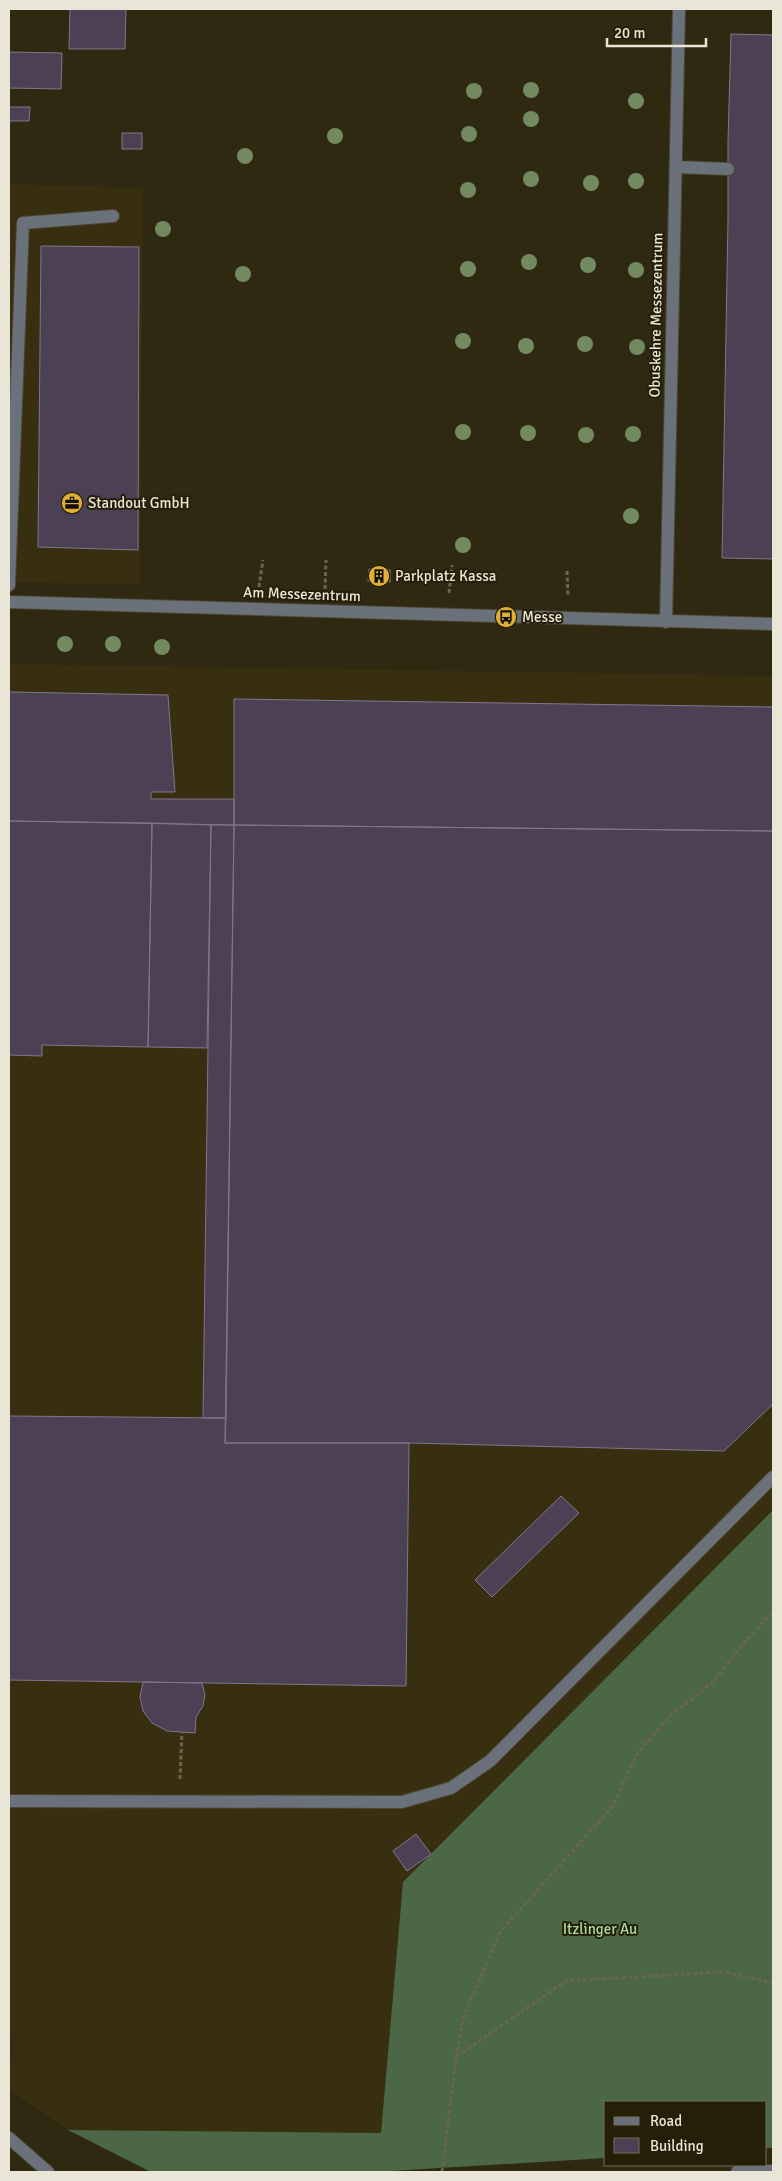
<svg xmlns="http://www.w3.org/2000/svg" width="782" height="2181" font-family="Signika,sans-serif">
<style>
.built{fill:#382f11}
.forest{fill:#4b6746}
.building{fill:#4c4055;stroke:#82768d}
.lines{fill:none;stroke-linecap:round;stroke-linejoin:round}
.minor-casing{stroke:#4d4732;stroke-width:14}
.path{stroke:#6b6551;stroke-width:3;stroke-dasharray:4 2.5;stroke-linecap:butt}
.minor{stroke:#6a717a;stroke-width:12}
.tree{fill:#738a61}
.labels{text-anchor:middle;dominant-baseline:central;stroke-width:4;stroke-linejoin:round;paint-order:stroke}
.street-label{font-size:15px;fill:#e9e5d7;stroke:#251f08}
.poi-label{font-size:15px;fill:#e9e5d7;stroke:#251f08;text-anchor:start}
.park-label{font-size:15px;fill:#aadaa2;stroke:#251f08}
</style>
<rect width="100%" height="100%" fill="#2f2912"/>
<path class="built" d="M9,184L143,188L140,585L9,582Z
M9,664L773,676V1510L403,1882L381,2133L68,2130L9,2090L12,2043L9,2028Z"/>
<path class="forest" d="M773,1510V2148H766V2102H606V2158L374,2172H151L68,2130L381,2133L403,1882Z"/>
<path class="building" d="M70,9H126L125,49H69Z
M731,34L773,35V559L722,558L728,219V142Z
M9,52L62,53L61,89L9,88Z
M9,107H30L29,121H9Z
M122,133H142V149H122Z
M41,246L139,247L138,550L38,547Z
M369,569L390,570V582L368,581Z
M9,692L168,695L175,792H151V799H234V825L9,821Z
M234,699L773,707V831L234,825Z
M9,821L152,823L148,1047L42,1045V1056L9,1055Z
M152,823L211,825L207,1048L148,1047Z
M211,825H234L226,1418H203Z
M234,825L773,831V1404L724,1451L409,1443H225Z
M9,1416L226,1418L225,1443H409L406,1686L9,1680Z
M561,1496L579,1513L492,1597L475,1580Z
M143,1682L202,1683L205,1694L203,1706L196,1717L195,1733L167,1731L152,1723L143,1711L140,1697Z
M416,1834L431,1854L407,1871L393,1851Z"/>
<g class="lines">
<g class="minor-casing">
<path id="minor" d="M676,167L728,169
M9,585L23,223L113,216
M9,602L773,624
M666,622L679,9
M9,1801L402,1802L451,1788L490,1761L773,1477
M9,2138L48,2172
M737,2172L773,2171"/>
</g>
<path class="path" d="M567,571L568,596
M259,587L263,560
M325,589L326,560
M449,593L452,565
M180,1779L182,1732
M456,2057L463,2019L500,1932L613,1806L637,1754L669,1717L713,1682L747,1639L773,1612
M442,2172L456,2057L566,1981L725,1972L773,1983"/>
<use href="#minor" class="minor"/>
</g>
<g class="tree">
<circle cx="531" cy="90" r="8"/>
<circle cx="474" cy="91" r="8"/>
<circle cx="636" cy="101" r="8"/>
<circle cx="531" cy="119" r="8"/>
<circle cx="469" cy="134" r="8"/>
<circle cx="335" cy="136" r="8"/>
<circle cx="245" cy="156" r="8"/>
<circle cx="531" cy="179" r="8"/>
<circle cx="636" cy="181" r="8"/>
<circle cx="591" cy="183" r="8"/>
<circle cx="468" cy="190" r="8"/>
<circle cx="163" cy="229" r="8"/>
<circle cx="529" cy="262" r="8"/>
<circle cx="588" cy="265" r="8"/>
<circle cx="468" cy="269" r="8"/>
<circle cx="636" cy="270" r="8"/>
<circle cx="243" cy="274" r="8"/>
<circle cx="463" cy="341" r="8"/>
<circle cx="585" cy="344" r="8"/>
<circle cx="526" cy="346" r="8"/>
<circle cx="637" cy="347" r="8"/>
<circle cx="463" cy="432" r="8"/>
<circle cx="528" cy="433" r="8"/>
<circle cx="633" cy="434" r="8"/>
<circle cx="586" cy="435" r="8"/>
<circle cx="631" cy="516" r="8"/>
<circle cx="463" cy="545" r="8"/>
<circle cx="65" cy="644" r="8"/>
<circle cx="113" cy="644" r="8"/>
<circle cx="162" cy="647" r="8"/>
</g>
<defs>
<g id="office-disc" transform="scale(1.125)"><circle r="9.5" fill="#e1af34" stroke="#251f08"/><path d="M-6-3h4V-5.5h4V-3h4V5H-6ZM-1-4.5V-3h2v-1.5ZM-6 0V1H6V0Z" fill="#111"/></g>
<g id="building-disc" transform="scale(1.125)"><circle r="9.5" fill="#e1af34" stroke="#251f08"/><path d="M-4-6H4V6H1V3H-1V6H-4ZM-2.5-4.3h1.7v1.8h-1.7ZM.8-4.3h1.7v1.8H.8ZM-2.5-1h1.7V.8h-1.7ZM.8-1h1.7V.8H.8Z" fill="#111"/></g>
<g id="bus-disc" transform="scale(1.125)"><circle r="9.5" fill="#e1af34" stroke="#251f08"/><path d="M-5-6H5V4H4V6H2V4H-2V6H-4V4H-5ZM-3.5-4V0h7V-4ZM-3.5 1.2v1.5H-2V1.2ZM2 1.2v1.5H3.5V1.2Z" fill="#111"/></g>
</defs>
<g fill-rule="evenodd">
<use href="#office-disc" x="72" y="503"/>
<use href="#building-disc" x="379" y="576"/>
<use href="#bus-disc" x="506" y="617"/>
</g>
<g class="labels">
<g class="street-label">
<text transform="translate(656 315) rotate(-89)">Obuskehre Messezentrum</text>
<text transform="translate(302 594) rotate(2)">Am Messezentrum</text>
</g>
<g class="poi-label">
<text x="88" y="503">Standout GmbH</text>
<text x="395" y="576">Parkplatz Kassa</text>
<text x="522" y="617">Messe</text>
</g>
<g class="park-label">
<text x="600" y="1929">Itzlinger Au</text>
</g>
</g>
<rect width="782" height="2181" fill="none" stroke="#e9e5d7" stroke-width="20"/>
<rect x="604" y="2101" width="162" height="65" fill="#251f08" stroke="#736e5b"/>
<rect x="614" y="2117" width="25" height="8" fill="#6a717a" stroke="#736e5b"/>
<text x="650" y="2126" font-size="15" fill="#e9e5d7">Road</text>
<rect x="614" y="2138" width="25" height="15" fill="#4c4055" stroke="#736e5b"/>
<text x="650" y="2151" font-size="15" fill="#e9e5d7">Building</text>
<path d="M607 38v8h99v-8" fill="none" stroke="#e9e5d7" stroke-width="2.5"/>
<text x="614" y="38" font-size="15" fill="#e9e5d7" stroke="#251f08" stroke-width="4" paint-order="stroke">20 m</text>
</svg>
